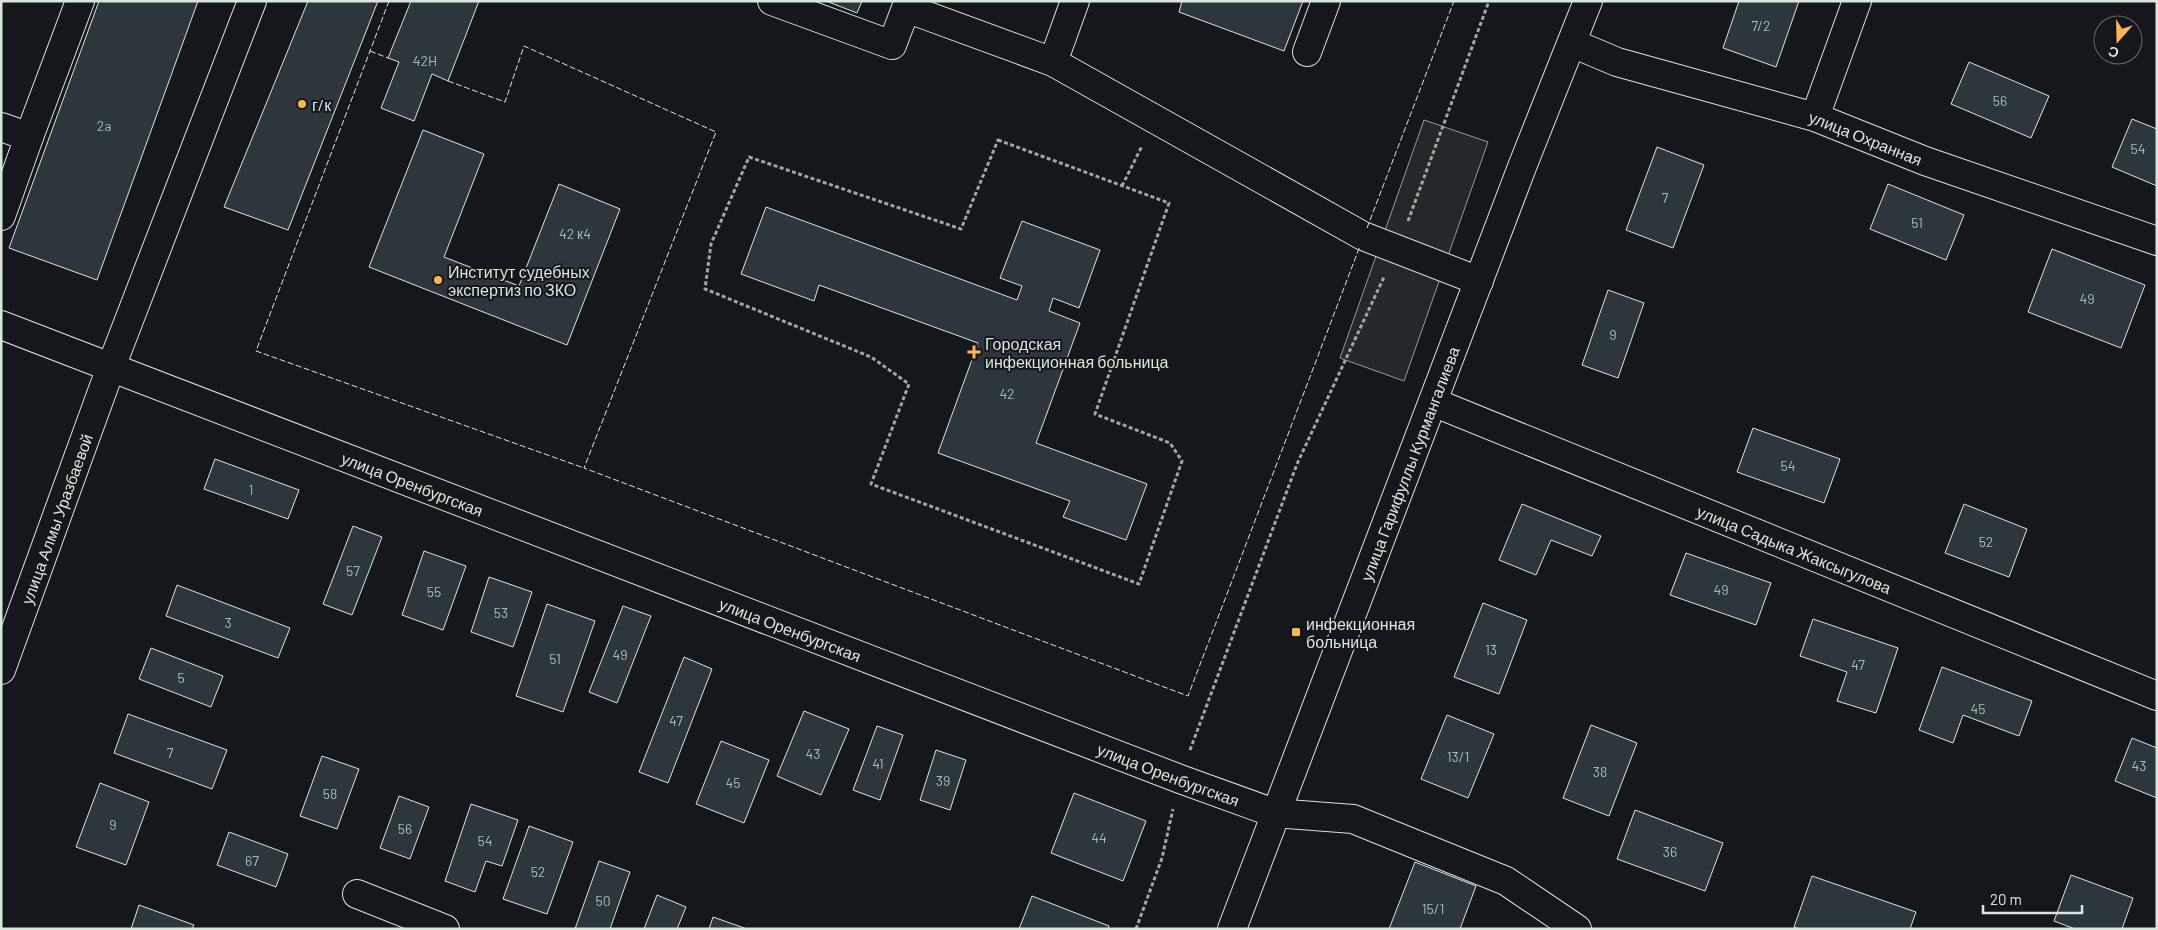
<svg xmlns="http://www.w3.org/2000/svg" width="2158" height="930" font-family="Barlow,sans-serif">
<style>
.parking{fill:#24282b;stroke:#939e99}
.building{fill:#2c363c;stroke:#d8e6dc}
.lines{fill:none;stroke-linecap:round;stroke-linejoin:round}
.minor-casing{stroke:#d8e6dc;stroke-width:30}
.path{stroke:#9da8a2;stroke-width:3;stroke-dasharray:4 2.5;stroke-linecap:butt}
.minor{stroke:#14181c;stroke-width:28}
.fence{stroke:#d8e6dc;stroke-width:1;stroke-dasharray:6 2.5;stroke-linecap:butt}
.poi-dot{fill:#ffb74d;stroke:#14181c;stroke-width:2}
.labels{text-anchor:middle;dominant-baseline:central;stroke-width:4;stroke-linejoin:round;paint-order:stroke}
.number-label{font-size:14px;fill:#adbab4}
.poi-label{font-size:16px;fill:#d8e6dc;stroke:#14181c;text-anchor:start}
.street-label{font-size:16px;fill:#d8e6dc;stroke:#14181c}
</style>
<rect width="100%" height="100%" fill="#14181c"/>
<path class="parking" d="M1424,120L1488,142L1404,381L1340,358Z"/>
<path class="building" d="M99,1H198L97,280L9,248Z
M308,1H378L288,230L224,207Z
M411,1H479L448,81L432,74L414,121L381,108L399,62L388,58Z
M826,1H862L857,13Z
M1182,1H1303L1284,51L1179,12Z
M1739,1H1799L1776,67L1723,48Z
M1969,62L2049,96L2031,138L1951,104Z
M2132,119L2157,129V186L2112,167Z
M423,130L484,154L444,257L519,286L559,184L620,209L567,345L369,267Z
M1657,147L1704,165L1673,248L1626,230Z
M1888,184L1964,215L1946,260L1870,229Z
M766,207L1017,300L1022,286L1000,278L1022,221L1100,250L1079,308L1053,298L1049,311L1080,323L1036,443L1147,484L1126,540L1063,517L1070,501L938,453L978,343L819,285L814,301L741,274Z
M2052,249L2145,285L2121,348L2028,312Z
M1608,290L1644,303L1618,378L1582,365Z
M1753,428L1840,459L1824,503L1737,472Z
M215,459L299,490L288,519L204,489Z
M1522,504L1601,536L1592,556L1551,540L1536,575L1499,560Z
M1964,504L2027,529L2009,577L1945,553Z
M353,526L382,537L352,615L323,604Z
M424,551L466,566L443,630L402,615Z
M1686,553L1771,583L1756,625L1670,595Z
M489,577L532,592L513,647L471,632Z
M177,585L290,628L278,658L166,616Z
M1483,603L1527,620L1499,694L1454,677Z
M547,604L595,621L563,712L516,696Z
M623,606L651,616L617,703L589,692Z
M1813,619L1898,648L1876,713L1837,701L1847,672L1800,656Z
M151,648L223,676L211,707L139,679Z
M684,657L712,669L668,783L639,772Z
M1942,667L2032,701L2019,736L1963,715L1953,743L1919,730Z
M804,711L849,729L821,795L777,776Z
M128,714L227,750L212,789L114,753Z
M1447,715L1494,734L1468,798L1421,779Z
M1591,725L1637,743L1609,816L1563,798Z
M877,726L903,735L880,800L853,790Z
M2132,738L2157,748V798L2115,781Z
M721,741L769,760L744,823L696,804Z
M936,750L966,760L950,810L920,800Z
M322,756L359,769L337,829L300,816Z
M100,783L149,802L126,865L76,847Z
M1074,793L1146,821L1123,881L1051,853Z
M399,796L429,807L410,859L380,848Z
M471,804L518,820L502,866L486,861L475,892L445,881Z
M1635,810L1723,843L1705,891L1617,859Z
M529,826L573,842L547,914L503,899Z
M229,832L288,854L276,887L217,865Z
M599,861L630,872L610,929H575Z
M1415,862L1476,886L1460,929H1389Z
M2071,875L2133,898L2122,929H2075L2054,921Z
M1812,876L1916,912L1910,929H1800L1794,927Z
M657,895L686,907L677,929H644Z
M1032,896L1109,926L1108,929H1019Z
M139,905L194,925L192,929H131Z
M713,917L747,929H709Z"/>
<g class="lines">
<g class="minor-casing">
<g id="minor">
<path d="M772,1L892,45L906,8L1053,62"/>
<path d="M1075,1L1053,62L1363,236L1479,281"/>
<path id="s1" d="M1572,43L1617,62L1815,117L1925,161L2157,241"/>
<path d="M1307,52L1326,1"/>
<path d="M1815,117L1857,1"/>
<path d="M1,127L29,137L1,216"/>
<path d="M29,137L80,1"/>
<path id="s2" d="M1,325L1180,779L1274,813L1353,819L1506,881L1577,929"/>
<path id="s3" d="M1433,402L2157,696"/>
<path id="s4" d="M1,670L111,367L252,1"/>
<path d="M357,894L445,929"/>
<path id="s5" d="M1232,929L1522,167L1588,1"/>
</g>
</g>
<path class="path" d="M998,140L1169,203L1095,414L1170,443L1182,461L1139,584L871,484L909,384L871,357L705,289L711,244L749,157L961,229Z
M1122,186L1142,146
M1408,221L1489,1
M1190,750L1297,464L1384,277
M1136,929L1162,858L1173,809"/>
<use href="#minor" class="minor"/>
<path class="fence" d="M389,1L256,351L584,468
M370,51L388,58
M448,81L505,102L524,46L716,132L584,468L1188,696L1360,246
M1367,228L1454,1"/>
</g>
<g class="poi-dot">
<circle cx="302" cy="104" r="5"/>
<circle cx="438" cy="280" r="5"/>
<path d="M971.5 344.5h5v5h5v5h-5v5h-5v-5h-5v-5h5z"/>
<rect x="1291" y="627" width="10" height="10" rx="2.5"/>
</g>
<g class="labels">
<g class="number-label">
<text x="1761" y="25">7/2</text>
<text x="425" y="60">42H</text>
<text x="2000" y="100">56</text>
<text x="104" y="125">2a</text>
<text x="2138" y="148">54</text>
<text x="1665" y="197">7</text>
<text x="1917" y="222">51</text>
<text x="575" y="233">42 к4</text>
<text x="2087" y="298">49</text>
<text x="1613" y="334">9</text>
<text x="1007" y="393">42</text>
<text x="1788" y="465">54</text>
<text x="251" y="489">1</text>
<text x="1986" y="541">52</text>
<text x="353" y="570">57</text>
<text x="1721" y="589">49</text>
<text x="434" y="591">55</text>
<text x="501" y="612">53</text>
<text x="228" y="622">3</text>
<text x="1491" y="649">13</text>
<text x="620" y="654">49</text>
<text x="555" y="658">51</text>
<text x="1858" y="664">47</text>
<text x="181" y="677">5</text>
<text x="1978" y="708">45</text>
<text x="676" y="720">47</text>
<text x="170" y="752">7</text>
<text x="813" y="753">43</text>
<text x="1458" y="756">13/1</text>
<text x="878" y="763">41</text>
<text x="2139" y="765">43</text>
<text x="1600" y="771">38</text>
<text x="943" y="780">39</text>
<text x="733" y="782">45</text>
<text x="330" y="793">58</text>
<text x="113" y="824">9</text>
<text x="405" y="828">56</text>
<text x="1099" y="837">44</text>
<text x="485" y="840">54</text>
<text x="1670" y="851">36</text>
<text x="252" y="860">67</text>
<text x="538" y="871">52</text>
<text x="603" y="900">50</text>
<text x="1433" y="908">15/1</text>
</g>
<g class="poi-label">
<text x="312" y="104">г/к</text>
<text x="448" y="271">Институт судебных<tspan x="448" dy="18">экспертиз по ЗКО</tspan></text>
<text x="985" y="343">Городская<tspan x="985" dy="18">инфекционная больница</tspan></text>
<text x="1306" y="623">инфекционная<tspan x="1306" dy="18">больница</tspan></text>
</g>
<g class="street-label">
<text stroke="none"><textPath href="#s1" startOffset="309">улица Охранная</textPath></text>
<text stroke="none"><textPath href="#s5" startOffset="498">улица Гарифуллы Курмангалиева</textPath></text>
<text stroke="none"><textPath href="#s2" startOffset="441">улица Оренбургская</textPath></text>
<text stroke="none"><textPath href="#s4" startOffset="161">улица Алмы Уразбаевой</textPath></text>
<text stroke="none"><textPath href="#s3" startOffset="390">улица Садыка Жаксыгулова</textPath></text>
<text stroke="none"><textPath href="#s2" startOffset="846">улица Оренбургская</textPath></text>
<text stroke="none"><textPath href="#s2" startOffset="1251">улица Оренбургская</textPath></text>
</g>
</g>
<rect width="2158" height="930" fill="none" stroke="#d8e6dc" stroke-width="5"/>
<g transform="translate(2118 40) rotate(200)"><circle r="24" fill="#14181c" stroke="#626a69"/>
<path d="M0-4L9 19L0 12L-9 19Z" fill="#ffb74d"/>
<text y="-8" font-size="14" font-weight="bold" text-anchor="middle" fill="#d8e6dc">С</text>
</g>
<path d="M1983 905v8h99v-8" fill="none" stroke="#d8e6dc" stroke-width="2.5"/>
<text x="1990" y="905" font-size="15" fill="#d8e6dc" stroke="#14181c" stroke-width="4" paint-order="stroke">20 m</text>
</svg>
